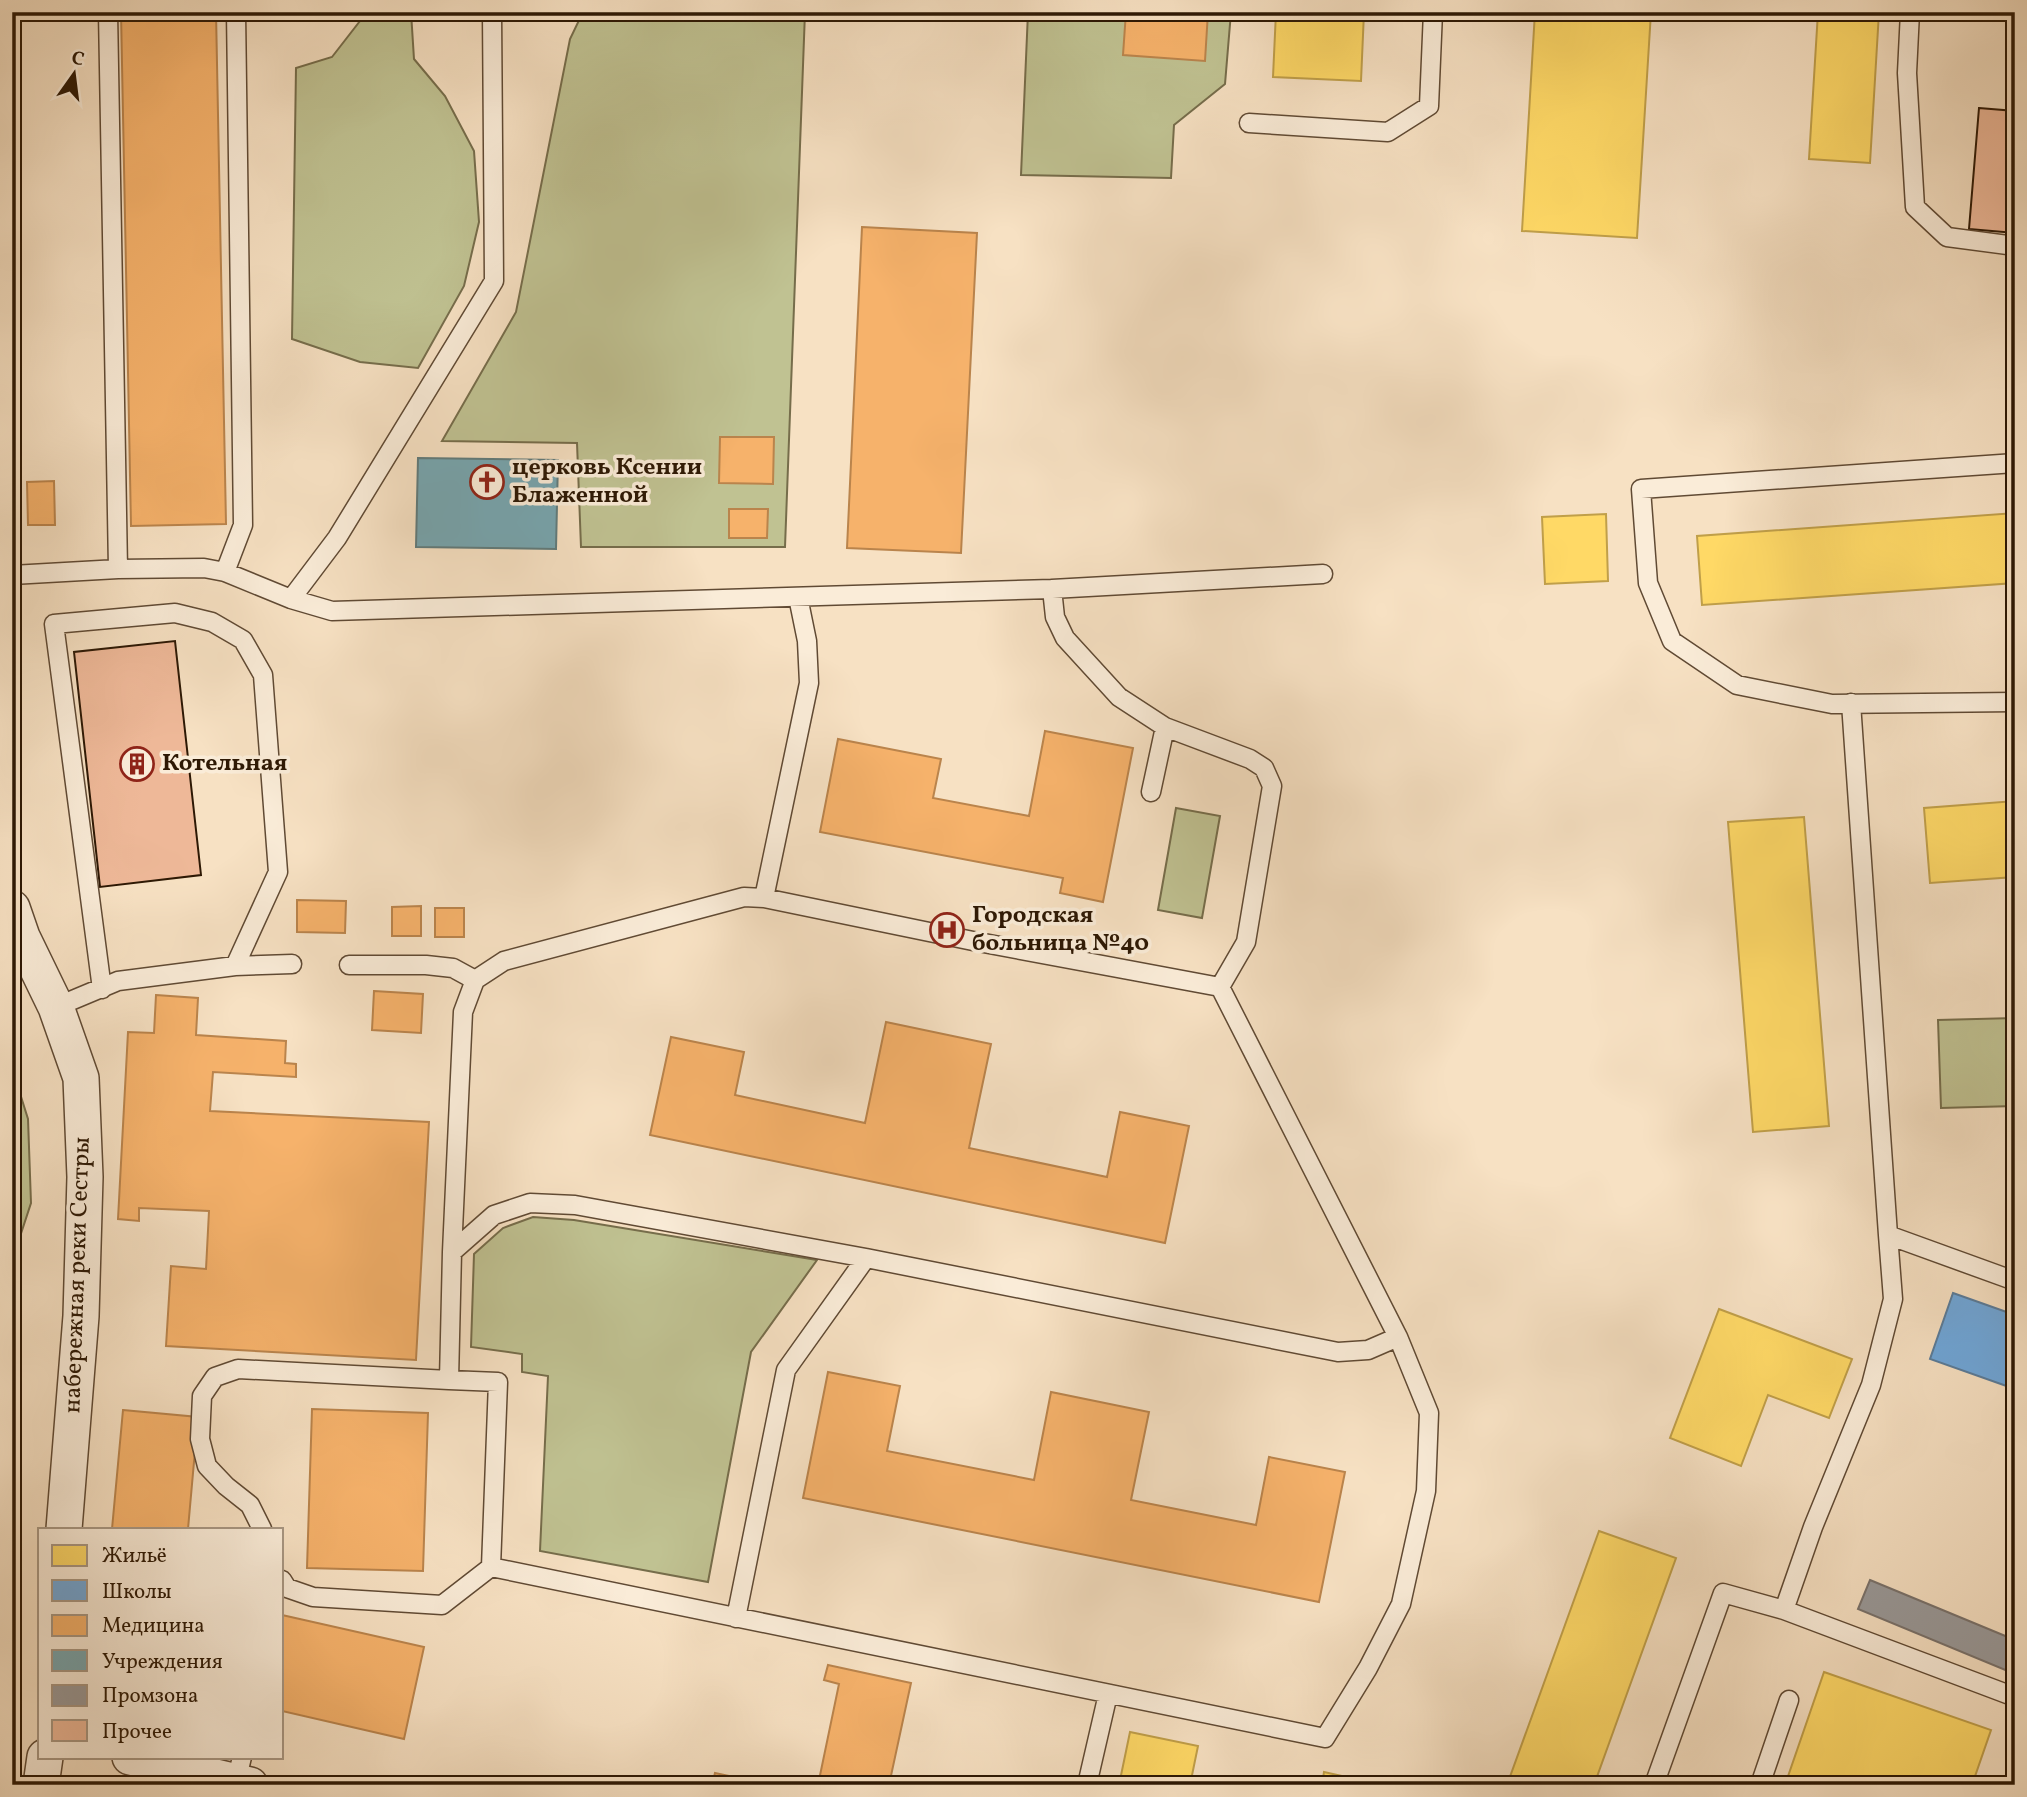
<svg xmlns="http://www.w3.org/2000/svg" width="2027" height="1797" font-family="Vollkorn,serif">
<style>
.green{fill:#c0c292;stroke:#766d4b;stroke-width:2}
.homes{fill:#ffd966;stroke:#c09f49;stroke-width:2}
.schools{fill:#6fa8dc;stroke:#5b7d9b;stroke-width:2}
.health{fill:#f6b26b;stroke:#ba844c;stroke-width:2}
.public{fill:#76a5af;stroke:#607b7c;stroke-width:2}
.industry{fill:#999;stroke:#79726c;stroke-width:2}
.building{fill:#eeb898;stroke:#2d1804;stroke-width:2}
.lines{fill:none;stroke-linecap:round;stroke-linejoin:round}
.lane-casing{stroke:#604a34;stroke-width:21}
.street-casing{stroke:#604a34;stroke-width:38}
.lane{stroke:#faecd8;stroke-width:18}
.street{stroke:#faecd8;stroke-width:35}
.labels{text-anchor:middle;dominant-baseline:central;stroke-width:7;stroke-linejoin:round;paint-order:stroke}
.poi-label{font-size:24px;font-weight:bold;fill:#2d1804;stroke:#faecd8;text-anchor:start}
.street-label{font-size:24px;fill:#2d1804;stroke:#faecd8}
</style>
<rect width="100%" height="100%" fill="#f7e1c3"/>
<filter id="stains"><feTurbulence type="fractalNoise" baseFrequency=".00286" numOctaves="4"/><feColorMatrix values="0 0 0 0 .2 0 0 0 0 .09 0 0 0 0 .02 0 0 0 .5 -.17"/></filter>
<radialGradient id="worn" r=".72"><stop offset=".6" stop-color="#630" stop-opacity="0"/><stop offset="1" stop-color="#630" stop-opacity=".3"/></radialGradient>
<path class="green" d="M367,12H411L414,59L445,96L474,151L479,222L464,286L418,368L360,362L292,339L296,68L332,57Z
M583,12H805L785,547H581L577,443L442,441L516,312L570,39Z
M1028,12H1231L1225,84L1174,125L1171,178L1021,175Z
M1176,808L1220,816L1202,918L1158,910Z
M2015,1018V1106L1941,1108L1938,1020Z
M12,1068L28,1119L31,1203L12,1261Z
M533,1217L574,1220L817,1260L751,1352L708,1582L540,1551L548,1376L522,1372V1354L471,1347L474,1254L503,1228Z"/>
<path class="homes" d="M1276,12H1364L1361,81L1273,77Z
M1535,12H1651L1637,238L1522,231Z
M1818,12H1879L1870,163L1809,159Z
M2015,513V583L1702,605L1697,536Z
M1606,514L1608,581L1545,584L1542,517Z
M2015,801V877L1930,883L1924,808Z
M1804,817L1829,1126L1753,1132L1728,822Z
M1719,1309L1852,1359L1829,1418L1768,1395L1741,1466L1670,1438Z
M1599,1531L1676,1558L1625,1699L1594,1785H1507Z
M1824,1672L1991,1730L1972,1785H1785Z
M1130,1732L1198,1746L1190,1785H1119Z
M1324,1772L1382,1785H1322Z"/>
<path class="schools" d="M1953,1293L2015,1315V1389L1930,1359Z"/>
<path class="health" d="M121,12H216L226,524L131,526Z
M1126,12H1208L1205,61L1123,55Z
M862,227L977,233L961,553L847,548Z
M720,437H774L773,484L719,483Z
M54,481L55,525H28L27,482Z
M729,509H768L767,538H729Z
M1045,731L1133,748L1103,902L1060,893L1063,878L820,832L838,739L941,759L933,798L1029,816Z
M297,900L346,901L345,933L297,932Z
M421,906V936H392V907Z
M435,908H464V937H435Z
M374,991L423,994L421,1033L372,1030Z
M156,995L198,998L196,1035L286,1041L285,1063L296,1064V1077L213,1072L210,1111L429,1122L416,1360L166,1346L171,1266L206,1269L209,1211L139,1208V1221L118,1219L128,1032L154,1033Z
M886,1022L991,1044L969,1148L1107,1177L1120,1112L1189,1126L1165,1243L650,1135L671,1037L744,1052L735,1095L865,1123Z
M828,1372L900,1386L887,1451L1034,1480L1051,1392L1149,1412L1131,1500L1256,1525L1269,1457L1345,1472L1319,1602L803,1498Z
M312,1409L428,1413L423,1571L307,1568Z
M123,1410L198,1417L188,1529H112Z
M282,1615L424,1647L404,1739L282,1711Z
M828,1665L911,1683L889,1785H818L839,1684L824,1680Z
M715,1773L771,1785H712Z"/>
<path class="public" d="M418,458L558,460L556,549L416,547Z"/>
<path class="industry" d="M1870,1580L2015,1640V1674L1858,1609Z"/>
<path class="building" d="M1979,108L2015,111V233L1969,229Z
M175,641L201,875L100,887L74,652Z"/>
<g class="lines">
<g class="lane-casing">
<path id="lane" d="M1910,12L1907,73L1915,207L1947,237L2015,246
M1249,123L1388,132L1429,106L1433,12
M2015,463L1641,489L1648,583L1672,641L1737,685L1832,704L2015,702
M118,569L204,568L225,572L291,599L332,611L1052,589L1323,574
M225,572L243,525L236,12
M12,575L118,569L108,12
M798,597L807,641L809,683L764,898L973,941L1220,987L1246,942L1272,786L1264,768L1250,759L1165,727L1119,697L1065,638L1055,617L1052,589
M291,599L337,538L494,281L492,12
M1851,703L1888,1235L2015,1281
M1151,792L1165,727
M764,898L744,897L504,961L475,980L463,1012L452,1252L449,1380L498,1382L491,1567L1325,1738L1368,1668L1401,1604L1426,1491L1429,1413L1398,1337L1220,987
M349,965H426L453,968L475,980
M102,989L54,624L175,613L212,622L243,640L263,675L278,872L235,966
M56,1007L118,981L235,966L292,964
M452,1252L494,1215L530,1203L575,1205L866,1258
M262,1529L250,1505L226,1486L207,1466L200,1439L202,1396L215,1377L238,1369L449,1380
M282,1580L287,1588L313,1597L442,1605L491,1567
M1784,1610L2015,1697
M736,1618L786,1370L866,1258L1338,1352L1368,1350L1398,1337
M236,1782L242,1757
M1087,1785L1108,1694
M1654,1785L1723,1593L1784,1610L1813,1527L1871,1385L1893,1299L1888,1235
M1760,1785L1789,1700"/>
</g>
<g class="street-casing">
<path id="street" d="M12,908L22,937L56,1007L81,1078L85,1177L81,1316L64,1529
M130,1757L250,1785
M41,1785L45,1757"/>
</g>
<use href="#lane" class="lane"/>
<use href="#street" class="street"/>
</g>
<defs>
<g id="church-ring" transform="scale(1.75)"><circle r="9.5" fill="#faecd8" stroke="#8f2418" stroke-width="1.5"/><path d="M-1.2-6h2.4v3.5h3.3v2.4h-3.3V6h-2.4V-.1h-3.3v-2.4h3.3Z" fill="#8f2418"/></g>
<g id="building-ring" transform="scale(1.75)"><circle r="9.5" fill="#faecd8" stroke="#8f2418" stroke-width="1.5"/><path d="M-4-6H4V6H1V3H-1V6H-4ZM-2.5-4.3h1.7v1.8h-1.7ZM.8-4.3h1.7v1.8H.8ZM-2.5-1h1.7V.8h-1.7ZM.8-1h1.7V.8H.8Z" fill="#8f2418"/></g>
<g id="hospital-ring" transform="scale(1.75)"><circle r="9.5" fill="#faecd8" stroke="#8f2418" stroke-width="1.5"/><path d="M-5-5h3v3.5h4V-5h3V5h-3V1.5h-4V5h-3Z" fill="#8f2418"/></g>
</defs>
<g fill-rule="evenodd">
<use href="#church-ring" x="487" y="482"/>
<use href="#building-ring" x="137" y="764"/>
<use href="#hospital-ring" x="947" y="930"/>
</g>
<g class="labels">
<g class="poi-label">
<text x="512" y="468">церковь Ксении<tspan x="512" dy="28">Блаженной</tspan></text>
<text x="162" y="764">Котельная</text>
<text x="972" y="916">Городская<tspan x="972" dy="28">больница №40</tspan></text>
</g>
<g class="street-label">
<text transform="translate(78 1275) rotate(-88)">набережная реки Сестры</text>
</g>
</g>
<rect width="2027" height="1797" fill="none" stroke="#f7e1c3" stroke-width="42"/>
<rect x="14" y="14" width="1999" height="1769" fill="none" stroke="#2d1804" stroke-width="3.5"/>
<rect x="21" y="21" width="1985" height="1755" fill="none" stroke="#2d1804" stroke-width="2"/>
<rect x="38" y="1528" width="245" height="231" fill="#faecd8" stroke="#a89783" stroke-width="2"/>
<rect x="52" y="1545" width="35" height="21" fill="#ffd966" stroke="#a89783" stroke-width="2"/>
<text x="102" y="1562" font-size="21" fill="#2d1804">Жильё</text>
<rect x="52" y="1580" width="35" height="21" fill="#6fa8dc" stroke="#a89783" stroke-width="2"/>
<text x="102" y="1598" font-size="21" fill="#2d1804">Школы</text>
<rect x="52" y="1615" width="35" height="21" fill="#f6b26b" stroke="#a89783" stroke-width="2"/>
<text x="102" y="1632" font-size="21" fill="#2d1804">Медицина</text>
<rect x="52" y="1650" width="35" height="21" fill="#76a5af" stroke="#a89783" stroke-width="2"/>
<text x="102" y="1668" font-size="21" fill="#2d1804">Учреждения</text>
<rect x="52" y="1685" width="35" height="21" fill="#999999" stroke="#a89783" stroke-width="2"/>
<text x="102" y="1702" font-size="21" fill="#2d1804">Промзона</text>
<rect x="52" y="1720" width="35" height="21" fill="#eeb898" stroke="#a89783" stroke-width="2"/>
<text x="102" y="1738" font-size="21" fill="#2d1804">Прочее</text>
<g transform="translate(74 74) rotate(14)" stroke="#faecd8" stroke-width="5" paint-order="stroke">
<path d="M0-5L12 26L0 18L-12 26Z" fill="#2d1804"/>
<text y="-10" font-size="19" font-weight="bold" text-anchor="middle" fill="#2d1804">С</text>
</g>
<rect width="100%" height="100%" filter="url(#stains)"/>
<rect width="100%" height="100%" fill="url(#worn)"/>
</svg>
